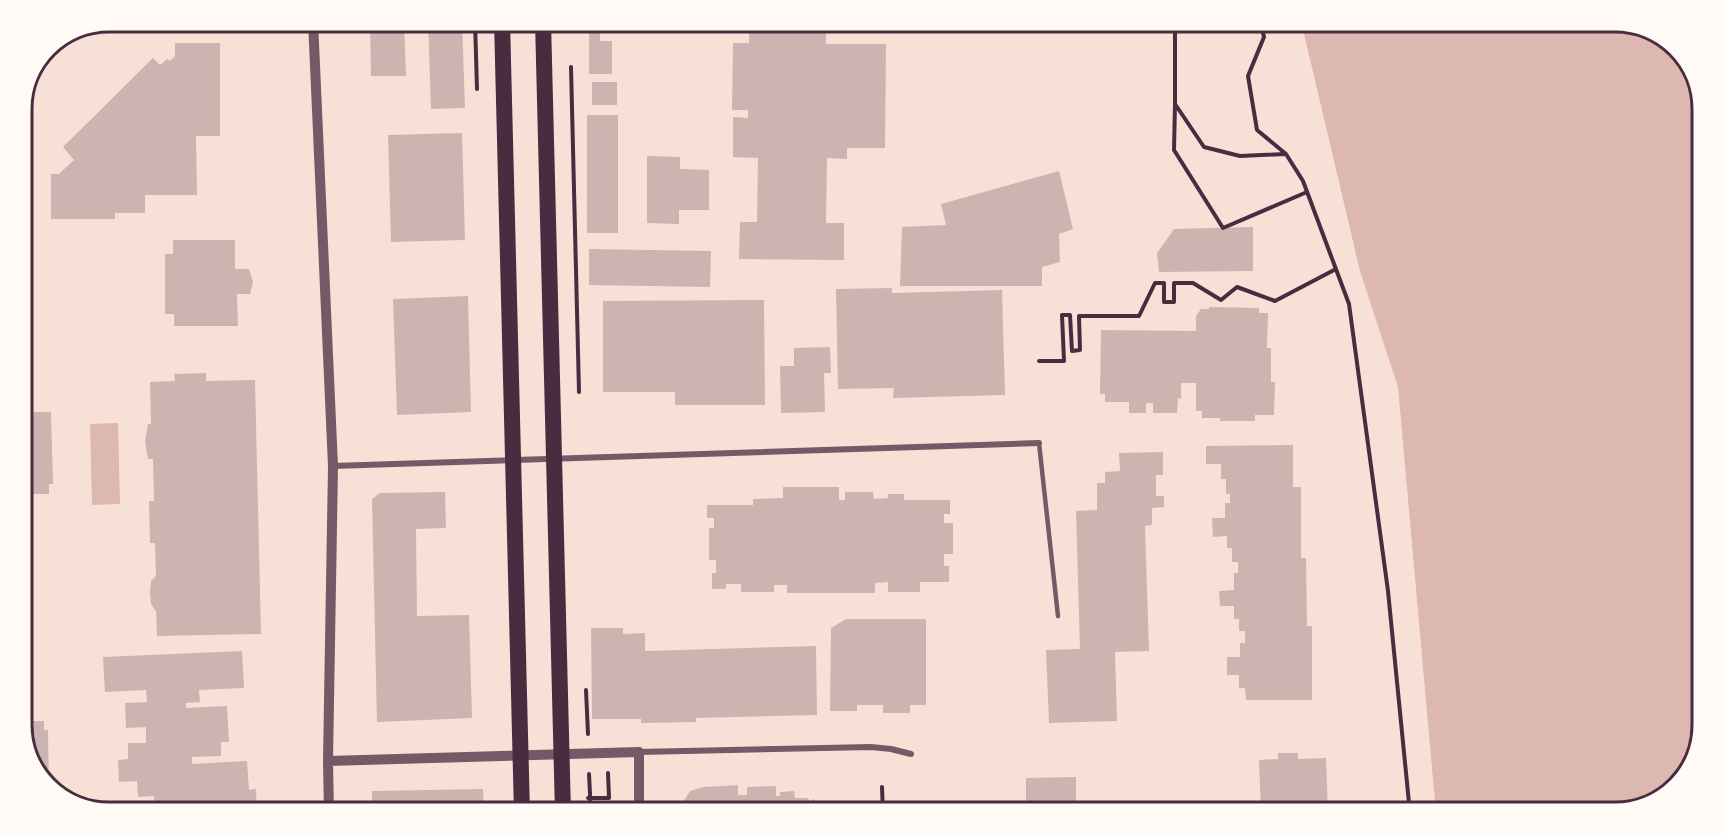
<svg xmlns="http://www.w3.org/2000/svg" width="1724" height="834" font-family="Barlow,sans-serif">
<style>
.water{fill:#dcb8b0}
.building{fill:#ccb4b1}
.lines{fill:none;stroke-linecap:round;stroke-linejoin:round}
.path{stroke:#4a2c40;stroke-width:4}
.service{stroke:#755966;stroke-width:4.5}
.minor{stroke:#755966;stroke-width:6}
.tertiary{stroke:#755966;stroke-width:10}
.trunk{stroke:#4a2c40;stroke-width:16}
.rim{fill:none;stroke:#4a2c40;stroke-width:3}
</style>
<rect width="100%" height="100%" fill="#f7e1d7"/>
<path class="water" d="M1301,21H1615L1654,30L1688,60L1703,103V725L1694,764L1664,798L1616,813H1436L1398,387L1360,271Z
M118,423L120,504L92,505L90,424Z"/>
<path class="building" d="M370,21H404L406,76H371Z
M428,21H462L465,108L431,109Z
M589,21H600V41H612V74H589Z
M749,21H826V44H886L885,148H847V159L827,158L826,223H844V260L739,259L740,222H757L758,158L733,157V117L748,118V110H732L733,43H749Z
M175,43H220V136H196L197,195H145V213H115V219H51V174H59L74,160L63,147L153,58L160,65L167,59L170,61L175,56Z
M592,82H617V105H592Z
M587,115H618V233H587Z
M462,133L465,240L391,242L388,135Z
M647,156L680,157V169L709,170V210H679V224L647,223Z
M1059,171L1073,229L1059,234L1060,262L1042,267V286H900L902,227L946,225L941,204Z
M1253,227V271L1159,272L1157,253L1174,229Z
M173,240H235V269H249L253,282L250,294H237L238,326H174V314H165V254H173Z
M589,249L711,251L710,287L589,285Z
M892,288V293L1002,290L1005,395L893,398L894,388L838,389L836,289Z
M468,296L471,412L397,415L393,299Z
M764,300L765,405H675V392H603V301Z
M1209,307L1259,308V313H1268L1267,348H1271V382H1275L1274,415H1255V421H1220V418H1202V411H1196V383H1181V399L1178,398L1177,413H1153V403H1146V413H1129V402H1105V394H1100L1101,330L1196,331V316L1201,309H1209Z
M830,347L831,373H824L825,412L781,413L780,366H794V348Z
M206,373V381L255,380L261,634L157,636L156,611L151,604L150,593L151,581L156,576L155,543H150L149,501H154L153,459H148L145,441L148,424H151L150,382L175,381L174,374Z
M30,412H51L53,484H49V494H25V487H21V422H30Z
M1293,445V487H1301V558H1306L1307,626H1312V700H1246L1245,688H1239V675H1227V657H1240V643H1245V631H1239V619H1234V606H1220L1219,591L1234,590V573H1238V562H1232V548H1227V536L1213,537L1212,518H1225V503H1230V494H1226V479H1221V464H1206V446Z
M1163,452V475H1156V496H1164V507L1152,508V525L1145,526L1149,651L1115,652L1117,721L1049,723L1046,650L1080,649L1076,511L1097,510V483H1105V472L1120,471L1119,453Z
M783,487H839V500H845V492H873L874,499L888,498V494H904V500H950V514H944V523H953V554H944V566H949V582H920V592H888V582L875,583V593H787V585H774V592H741V584H726V589H712V573H716V560H709V528H714V518H707V505H753V499L783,498Z
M445,492L446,528L416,529L417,616L469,615L472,718L377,722L372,499L380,493Z
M846,619H926V705H910V713H883V705H857V711H830L831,628Z
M591,628H623V634L645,633V651L816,646L817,715L696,718V722L641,723V719H592Z
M242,651L244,688L199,690L200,702L186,703V708L227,706L229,742H221V756L192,757V764L247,761L249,790L256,789L257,813H216L215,801L202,802L203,813H168L167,801L154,802V796L138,797L137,781L119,782L118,760L128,759V743H146V727L126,728L125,703L147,702L146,690L105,692L103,657Z
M21,721H44V730H48L49,786L36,774L21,731Z
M1278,753H1298V759L1326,758L1328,813H1261L1259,760L1278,759Z
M1076,777V813H1026V778Z
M738,785V795H747V787L776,786V796H780V792L794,791L795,798H807L811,802L813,799L829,813H682V804L690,791L704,787Z
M483,789L484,813H372V791Z
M613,807V813H510L509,810Z"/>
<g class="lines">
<path class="path" d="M475,21L477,89
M1175,21V104L1204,147L1240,156L1285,154
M1260,21L1264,37L1248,76L1257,130L1286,154L1303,181L1349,304L1388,591L1410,813
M571,67L579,392
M1175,104L1174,150L1223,228L1307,192
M1039,361H1064L1062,315H1070L1072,351L1080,350L1079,316H1139L1155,283H1164V302H1174V283H1193L1221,300L1237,287L1275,301L1336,269
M586,690L588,734
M589,774L591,813
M882,787L883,813
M588,798H609L608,773"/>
<path class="service" d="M1039,443L1058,616"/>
<path class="minor" d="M333,466L1039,443
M639,752L871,747L891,749L911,754"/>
<path class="tertiary" d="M313,21L333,466L328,761L329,813
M328,761L639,752V813"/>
<path class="trunk" d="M502,21L522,813
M543,21L563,813"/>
</g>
<path d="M0 0H1724V834H0ZM109 32H1615A77 77 0 0 1 1692 109V725A77 77 0 0 1 1615 802H109A77 77 0 0 1 32 725V109A77 77 0 0 1 109 32Z" fill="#fffaf5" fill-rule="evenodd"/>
<path class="rim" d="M109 32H1615A77 77 0 0 1 1692 109V725A77 77 0 0 1 1615 802H109A77 77 0 0 1 32 725V109A77 77 0 0 1 109 32Z"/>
</svg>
